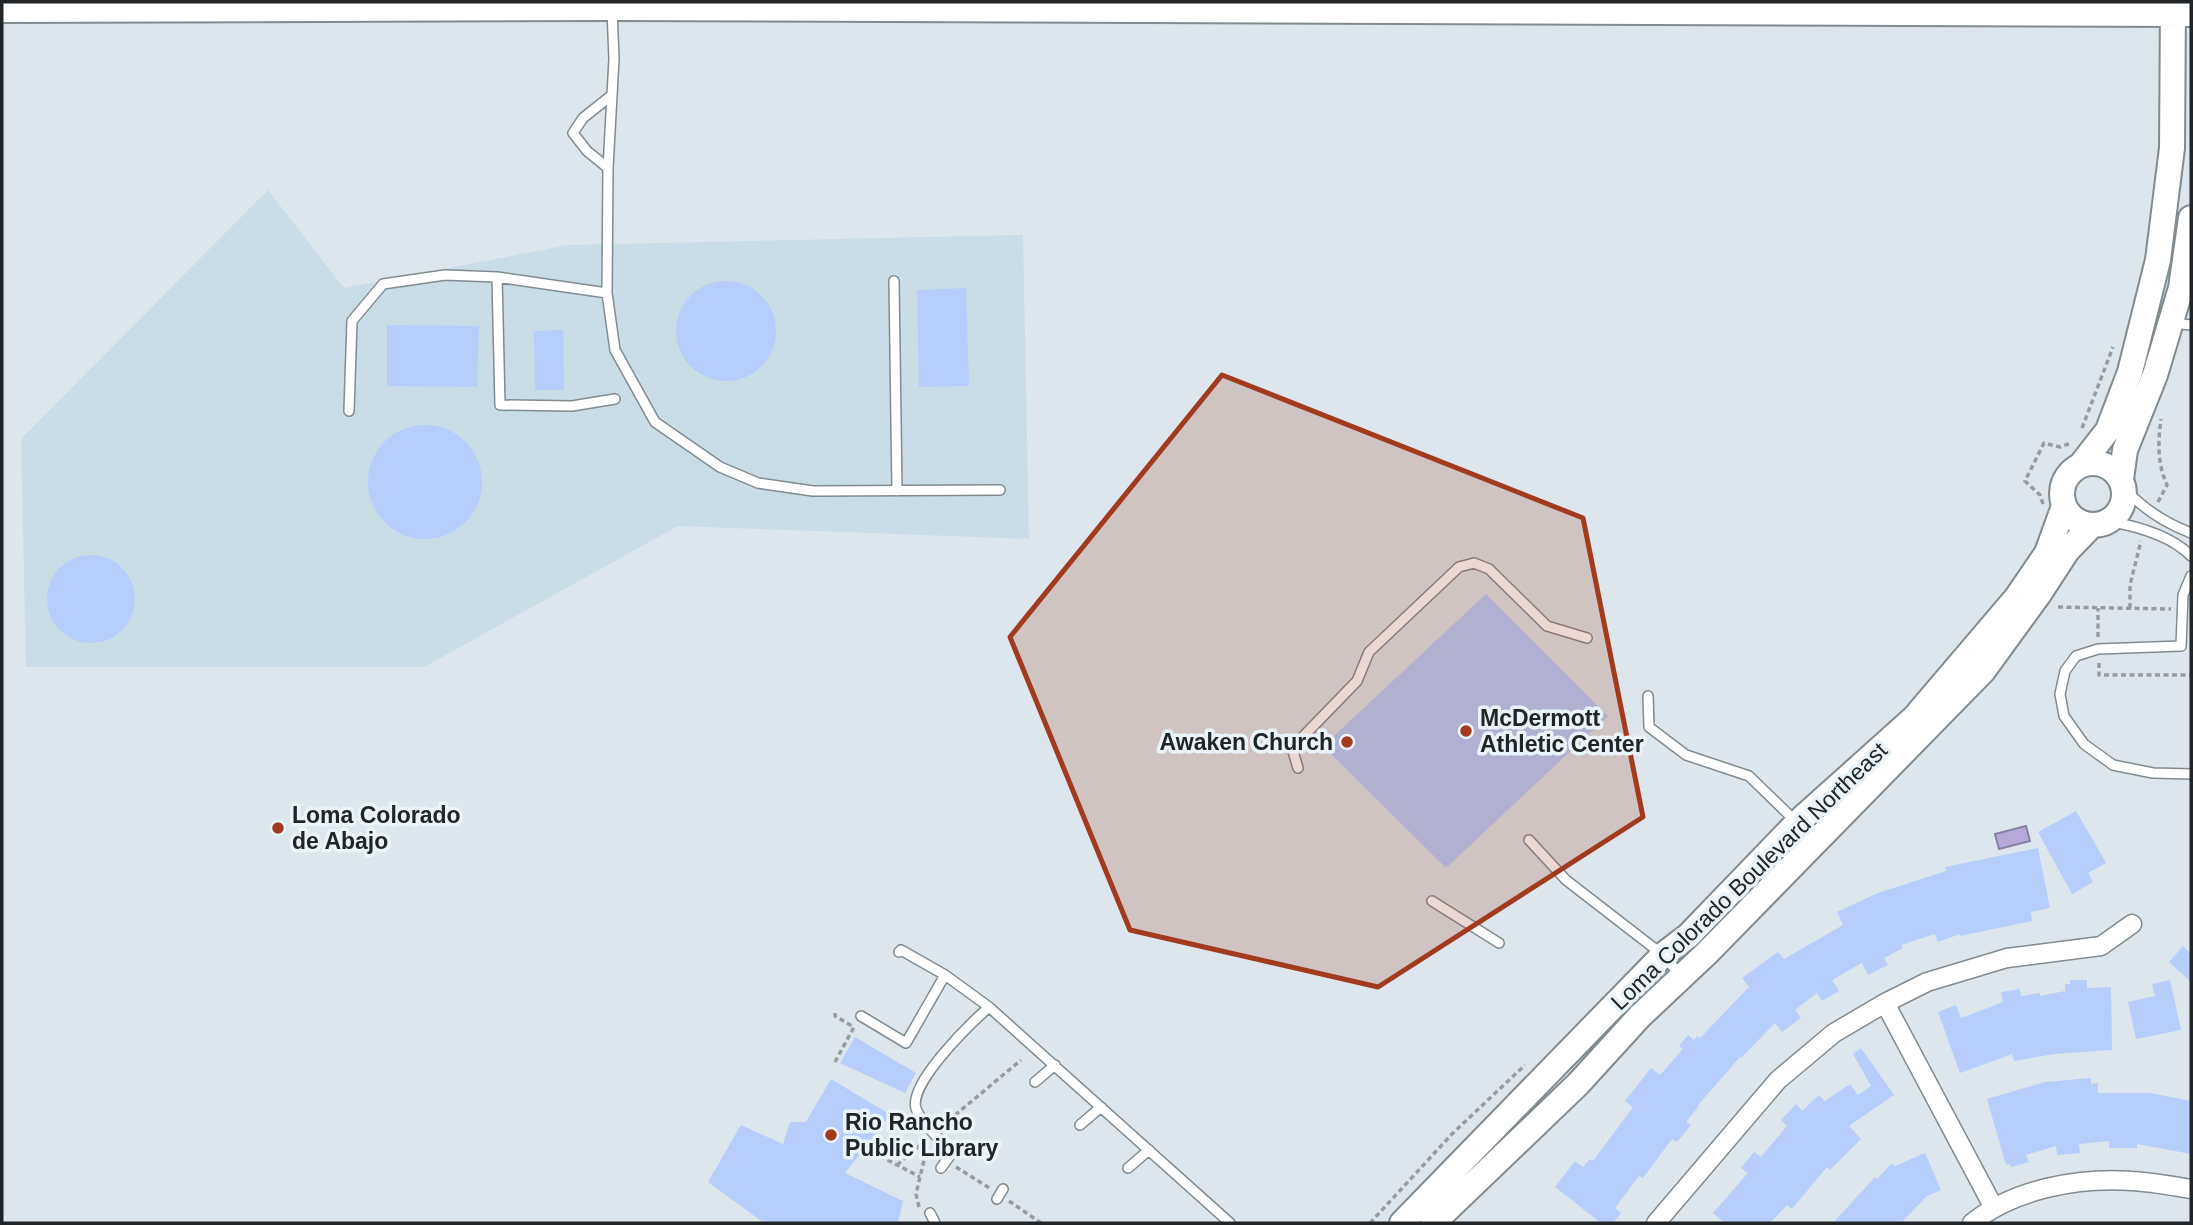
<svg xmlns="http://www.w3.org/2000/svg" width="2193" height="1225" font-family="Helvetica,sans-serif">
<style>
.built{fill:#cadce6}
.water{fill:#b6a9da;stroke:#8981a4;stroke-width:2}
.building{fill:#b7cefd}
.lines{fill:none;stroke-linecap:round;stroke-linejoin:round}
.lane-casing{stroke:#818b90;stroke-width:12}
.street-casing{stroke:#818b90;stroke-width:21}
.secondary-casing{stroke:#818b90;stroke-width:28}
.path{stroke:#969da2;stroke-width:3.5;stroke-dasharray:5 3.5;stroke-linecap:butt}
.lane{stroke:#fff;stroke-width:9}
.street{stroke:#fff;stroke-width:18}
.secondary{stroke:#fff;stroke-width:24}
.marked{fill:#a23a1e;fill-opacity:0.2;stroke:#a23a1e;stroke-width:5;stroke-linejoin:round}
.poi-dot{fill:#a23a1e;stroke:#e9f4fa;stroke-width:2.5}
.labels{text-anchor:middle;dominant-baseline:central;stroke-width:7;stroke-linejoin:round;paint-order:stroke}
.poi-label{font-size:23px;font-weight:bold;fill:#212527;stroke:#e9f4fa;text-anchor:start}
.street-label{font-size:23px;fill:#212527;stroke:#e9f4fa}
</style>
<rect width="100%" height="100%" fill="#dce6ec"/>
<path class="built" d="M268,190L344,288L568,245L1023,235L1029,539L678,526L424,667H26L21,439Z"/>
<path class="water" d="M2026,826L2030,841L1999,849L1995,834Z"/>
<path class="building" d="M676 331a50 50 0 1 1 100 0a50 50 0 1 1-100 0Z
M966,288L969,386L919,387L917,290Z
M387,325L479,326L477,387L387,386Z
M563,330L564,390H535L534,331Z
M368 482a57 57 0 1 1 114 0a57 57 0 1 1-114 0Z
M47 599a44 44 0 1 1 88 0a44 44 0 1 1-88 0Z
M1486,594L1608,716L1446,868L1323,746Z
M2076,811L2106,863L2088,873L2093,882L2072,894L2038,832Z
M2038,848L2050,908L2031,912L2032,921L1960,936V934L1938,942L1935,934L1901,945L1903,948L1884,958L1888,965L1868,975L1862,963L1832,980L1839,991L1822,1001L1817,993L1795,1010L1801,1018L1782,1032L1775,1023L1741,1058L1740,1057L1698,1105L1699,1106L1686,1122L1691,1125L1677,1142L1672,1139L1643,1178L1639,1176L1615,1208L1621,1213L1613,1223H1601L1555,1187L1575,1161L1583,1167L1590,1159L1593,1161L1633,1107L1625,1101L1651,1068L1660,1075L1683,1049L1679,1046L1688,1035L1694,1040L1697,1036L1700,1038L1749,987L1742,978L1778,952L1784,959L1843,925L1837,912L1878,893L1946,871L1945,867Z
M2183,946L2191,954V982L2169,962Z
M2070,980H2087V988L2111,987L2112,1050L2054,1054L2014,1061L2012,1054L1960,1073L1938,1012L1956,1005L1961,1018L2003,1002L2001,992L2020,989L2021,996L2040,993V996L2065,991V984H2070Z
M2170,980L2181,1030L2136,1039L2128,1002L2155,996L2152,984Z
M855,1037L916,1073L905,1093L840,1063Z
M1861,1048L1894,1095L1849,1126L1861,1139L1830,1170L1827,1167L1792,1209L1787,1205L1770,1223H1725L1713,1213L1748,1173L1741,1168L1754,1152L1761,1157L1787,1126L1781,1120L1796,1104L1802,1111L1819,1095L1825,1101L1850,1084L1858,1095L1871,1086L1853,1054Z
M2091,1078V1084L2098,1083V1093H2150L2191,1101V1154L2137,1144V1148H2109V1141L2079,1144L2080,1153L2057,1155L2056,1146L2026,1155L2029,1162L2011,1167L2010,1164L2006,1165L1987,1099L2045,1082Z
M831,1079L891,1115L845,1173L903,1201L898,1223H764L708,1182L741,1125L783,1144L790,1122H806Z
M1925,1153L1941,1190L1927,1196L1901,1223H1833L1875,1177L1877,1179L1892,1163L1895,1166Z"/>
<g class="lines">
<g class="lane-casing">
<path id="lane" d="M612,10L614,59L608,168L607,293L615,350L655,422L720,467L758,483L813,491L1000,490
M608,168L587,151L573,133L583,118L612,95
M497,277L607,293
M894,281L897,491
M2173,323L2191,325
M349,411L352,321L383,284L445,275L497,277L500,405L572,406L615,399
M2124,488C2143,509 2165,523 2191,533
M2108,521C2136,526 2171,535 2191,556
M2191,576L2183,595L2181,646L2098,649L2076,656L2065,671L2060,694L2064,716L2084,744L2113,765L2153,773L2191,774
M1648,696L1649,727L1686,755L1749,776L1815,840
M1298,768L1292,748L1357,681L1369,652L1459,567L1474,563L1489,569L1547,626L1587,638
M1529,840L1566,880L1663,955L1681,976
M1432,901L1499,943
M899,952L901,950L945,975L989,1007L1230,1223
M861,1016L906,1043L945,975
M1035,1082L1055,1065
M1080,1125L1101,1107
M941,1168L952,1153C941,1140 924,1126 917,1111C904,1087 971,1023 989,1007
M1128,1168L1149,1150
M997,1199L1003,1189
M930,1213L935,1223"/>
</g>
<g class="street-casing">
<path id="street" d="M1885,1003L1994,1208
M1656,1223L1778,1080L1834,1033L1885,1003L1927,982L2007,958L2101,946L2132,924
M1972,1223C2014,1189 2079,1177 2132,1181C2152,1182 2172,1186 2191,1189"/>
</g>
<g class="secondary-casing">
<path id="secondary" d="M2,10L613,8L2191,14
M2062 494a31 31 0 1 1 62 0a31 31 0 1 1-62 0Z
M2080,466L2108,430L2130,372L2158,260L2172,148L2173,2
M2121,479L2125,450L2155,375L2181,288L2191,218
M1402,1223L1663,955L1688,936L1798,822L1914,718L2017,597L2047,553L2064,506
M1433,1223L1578,1084L1640,1016L1707,953L1983,671L2039,594L2067,551L2092,525"/>
</g>
<path class="path" d="M2082,428L2113,347
M2158,502L2167,485C2157,462 2158,443 2161,419
M2043,504L2040,495L2025,481L2044,443L2060,447L2071,443
M2058,607L2171,609
M2130,608V585L2141,541
M2098,637V608
M2099,663V675H2191
M835,1013V1016L852,1026
M835,1062L854,1027
M942,1126L1021,1060
M865,1148L920,1177
M897,1165L925,1141
M956,1167L991,1189
M1009,1201L1041,1223
M919,1207L916,1194L926,1152L925,1143
M1370,1223L1452,1134L1525,1065"/>
<use href="#lane" class="lane"/>
<use href="#street" class="street"/>
<use href="#secondary" class="secondary"/>
</g>
<path class="marked" d="M1222,375L1583,518L1643,817L1378,987L1130,930L1010,637Z"/>
<g class="poi-dot">
<circle cx="1466" cy="731" r="7"/>
<circle cx="1347" cy="742" r="7"/>
<circle cx="278" cy="828" r="7"/>
<circle cx="831" cy="1135" r="7"/>
</g>
<g class="labels">
<g class="poi-label">
<text x="1480" y="718">McDermott<tspan x="1480" dy="26">Athletic Center</tspan></text>
<text x="1333" y="742" text-anchor="end">Awaken Church</text>
<text x="292" y="815">Loma Colorado<tspan x="292" dy="26">de Abajo</tspan></text>
<text x="845" y="1122">Rio Rancho<tspan x="845" dy="26">Public Library</tspan></text>
</g>
<g class="street-label">
<text transform="translate(1749 876) rotate(-44)">Loma Colorado Boulevard Northeast</text>
</g>
</g>
<rect width="2193" height="1225" fill="none" stroke="#212527" stroke-width="7"/>
</svg>
